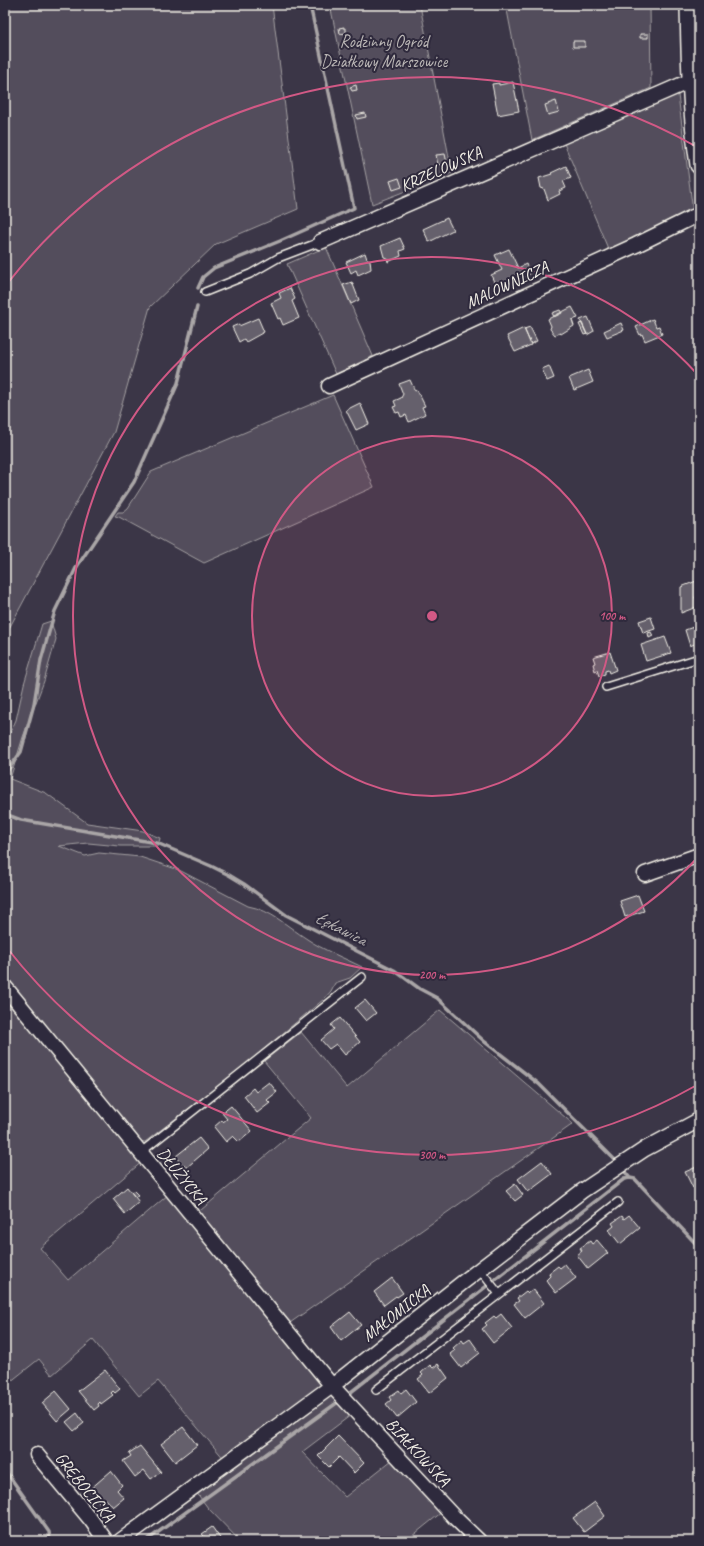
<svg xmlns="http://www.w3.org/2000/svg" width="704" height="1546" font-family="Caveat,sans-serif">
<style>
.green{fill:#534e5c;stroke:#a4a0a2}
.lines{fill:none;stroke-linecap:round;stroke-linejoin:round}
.stream{stroke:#aaa6a7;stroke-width:3.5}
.building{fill:#65616c;stroke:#f4f1e8}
.service-casing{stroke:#f4f1e8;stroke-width:10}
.minor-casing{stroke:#f4f1e8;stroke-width:17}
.tertiary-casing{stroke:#f4f1e8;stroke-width:20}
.service{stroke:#2f2a3d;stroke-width:7}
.minor{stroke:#2f2a3d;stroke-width:14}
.tertiary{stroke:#2f2a3d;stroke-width:17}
.ring{fill:none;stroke:#d15985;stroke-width:2}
.labels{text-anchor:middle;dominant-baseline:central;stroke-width:4;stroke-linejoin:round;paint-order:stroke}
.park-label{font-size:17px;fill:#bcb8b7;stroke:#2f2a3d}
.street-label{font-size:17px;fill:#f4f1e8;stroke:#2f2a3d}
.water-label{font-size:18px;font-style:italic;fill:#b6b2b2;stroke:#2f2a3d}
.centre{fill:#d15985;stroke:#2f2a3d;stroke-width:2}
.ring-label{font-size:12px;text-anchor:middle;font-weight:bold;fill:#d15985;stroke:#2f2a3d;stroke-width:4;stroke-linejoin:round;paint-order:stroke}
</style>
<rect width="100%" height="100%" fill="#3b3647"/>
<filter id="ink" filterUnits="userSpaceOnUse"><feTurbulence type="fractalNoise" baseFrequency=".025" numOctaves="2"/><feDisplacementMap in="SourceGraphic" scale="8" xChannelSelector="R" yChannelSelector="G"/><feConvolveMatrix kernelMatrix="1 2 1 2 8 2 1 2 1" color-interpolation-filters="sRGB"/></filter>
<g filter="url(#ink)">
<path class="green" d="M5,5H272L298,209L216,244L150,307L114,432L5,636Z
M330,5H420L452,173L372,204Z
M506,5H650L651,88L532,140Z
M673,94L678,95L693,212L609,251L563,141Z
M326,247L373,356L336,374L287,264Z
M333,395L374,487L204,563L119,517L115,516L118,512H123L128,508L151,472Z
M51,621L56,639L44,681L23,737L10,779L46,793L87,823L143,831L160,838L158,846H120L88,843L59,846L85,856L99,853L140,857L179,870L248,906C271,910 288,927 307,939C323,950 344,958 362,967L350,978L335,983L331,991L324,999L235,1073L145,1142L138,1141L77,1071L5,979V744L16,720L24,684L42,624Z
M5,992L143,1161L40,1248L68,1280L169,1194L322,1380L323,1387L225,1460L158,1381L139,1396L93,1340L52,1375L39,1359L5,1386Z
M440,1010L573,1124L287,1325L195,1215L311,1118L264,1061L301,1032L347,1088Z
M333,1392L351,1415L302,1452L345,1497L392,1460L442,1512L406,1541H240L208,1508L196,1492Z"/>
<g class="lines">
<path class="stream" d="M198,288L203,277L214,268L280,241L354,208L310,5
M5,774L21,752L34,704L41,660L55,611L76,568L134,482L178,383L197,307
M5,814L21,820L157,843L211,866L229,875L244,884L286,915L394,970L420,989L437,998L485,1042L539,1084L615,1160
M625,1172L630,1178L635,1179L699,1247
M351,1392L624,1179L630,1178
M5,1470L49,1532L50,1541
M146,1541L338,1402"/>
</g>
<path class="building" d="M344,27V29H346V33L340,34L339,28Z
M640,34H648V38H640Z
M573,41H585V47H573Z
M513,82L519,111L498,115L492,84L499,83V85Z
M356,85L357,90L352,91L350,87Z
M556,101L559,112L548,115L545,105Z
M365,113L366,117L357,119L356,115Z
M445,154L447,163L438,165L436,155Z
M566,166L571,178L563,181L566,188L559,191L560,194L548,200L544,189L541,188L539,178L552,174L551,173Z
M399,178L402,187L393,190L390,181Z
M447,218L453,230L429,242L423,229Z
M400,238L405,249L400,251L401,256L388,262L387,258L384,257L381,246Z
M509,249L518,268L526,264L530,274L508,284L509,286L505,288L504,286L497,289L491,275L502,270L495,255Z
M365,253L367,259L370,260L371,269L358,275L356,270L351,273L346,262Z
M352,282L359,300L351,304L343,285Z
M290,288L295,299L292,301L299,318L283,325L280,318L278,319L271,303L281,298L279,293Z
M572,307L578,318L572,320L574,326L561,334L560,333L555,335L550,329L551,326L548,319Z
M560,310L562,313L554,317L552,313Z
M588,317L594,331L587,335L580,320Z
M258,318L264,332L246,342L244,339L239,342L232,327L239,324V326Z
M653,319L656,327L659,326L662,334L645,341L642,334L640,335L636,327Z
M582,323L587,334L584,335L579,324Z
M621,323L624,330L607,337L604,331Z
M530,327L537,341L531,344L524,329Z
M524,328L531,345L515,352L507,336Z
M549,366L554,378L547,381L542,369Z
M588,370L593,382L574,390L569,378Z
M410,380L415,391L417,390L425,406L422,407L425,414L409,422L406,415L401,417L399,412L396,413L393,407L396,406L394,401L401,398L403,394L399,384Z
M360,403L369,424L356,430L346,410Z
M699,580V595L695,597L699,606L681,613V587Z
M651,617L655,629L643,633L639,621Z
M699,625V642L690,646L685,630Z
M651,632L653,636L649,638L648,633Z
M665,637L671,653L646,661L641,645Z
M610,652L616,670L609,673L608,670L605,671V674L599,676L597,670L595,671L593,664L595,663L593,657Z
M638,895L644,911L625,917L620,901Z
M365,1000L376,1013L366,1021L355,1008Z
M340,1018L360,1042L345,1055L336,1044L329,1049L321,1040L334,1029L331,1025Z
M269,1082L277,1092L267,1100L270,1103L257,1113L244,1096L253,1088L256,1092Z
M231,1106L252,1131L239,1142L233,1136L226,1142L214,1127L222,1120L223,1122L227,1119L222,1113Z
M199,1138L208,1149L186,1168L184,1165L182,1167L176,1156Z
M542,1161L552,1174L528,1192L518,1179Z
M699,1166V1186L693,1188L685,1172Z
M515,1184L523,1195L515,1201L506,1191Z
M127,1187L139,1202L125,1214L113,1199Z
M133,1190L138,1195L135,1197L131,1192Z
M629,1215L640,1228L620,1244L609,1230L614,1226L612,1223L622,1216L624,1219Z
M597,1240L608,1253L588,1269L577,1255L582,1251L580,1248L590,1241L592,1244Z
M565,1264L576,1278L556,1293L546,1280L550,1276L549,1273L558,1266L560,1268Z
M392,1278L403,1293L397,1297L396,1296L384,1305L374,1292Z
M533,1289L544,1303L525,1318L514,1304L519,1301L517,1298L526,1291L528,1293Z
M350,1312L361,1325L341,1341L331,1327Z
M501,1314L512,1328L493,1343L482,1329L487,1325L485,1323L494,1316L496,1318Z
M470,1339L480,1353L461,1368L450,1354L455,1350L453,1348L462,1340L464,1343Z
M438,1364L448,1378L429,1393L418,1379L423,1375L421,1373L430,1365L433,1368Z
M105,1370L120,1389L115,1393L113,1391L111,1393L113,1395L101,1404L100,1402L98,1404L99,1406L94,1410L78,1391Z
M406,1389L416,1402L397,1418L386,1404L391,1400L389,1397L399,1390L401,1393Z
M56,1391L71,1409L57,1421L42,1403Z
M77,1413L84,1423L74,1431L66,1422Z
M183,1427L197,1445L175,1462L161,1444Z
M338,1436L364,1463L354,1473L339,1457L329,1467L318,1456Z
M140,1446L161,1472L151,1479L144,1470L135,1477L123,1461L131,1456L129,1453Z
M111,1471L122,1485L117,1490L124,1498L113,1507L106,1499L100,1503L89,1490Z
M595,1502L605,1516L584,1532L573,1518Z
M212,1527L222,1541H202L206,1538L202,1534Z
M628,1535L632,1541H619Z
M548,1536L552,1541H541Z"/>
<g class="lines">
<g class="service-casing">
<path id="service" d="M205,292L250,274L278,258L320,242
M606,687L699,658
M140,1153L362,977
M480,1270L499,1294
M376,1390L618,1202"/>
</g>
<g class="minor-casing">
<path id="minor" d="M320,242L699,77
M329,386L636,245L693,217L699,215
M645,874L699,855
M5,987L332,1386L454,1517L479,1541
M37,1455L91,1520L106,1541
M120,1541L332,1386L462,1283L582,1191L645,1149L699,1120"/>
</g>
<g class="tertiary-casing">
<path id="tertiary" d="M689,5C690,58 691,112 699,165"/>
</g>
<use href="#service" class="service"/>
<use href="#minor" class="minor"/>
<use href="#tertiary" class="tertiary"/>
</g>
</g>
<circle cx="432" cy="616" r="180" fill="#d15985" fill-opacity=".12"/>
<g class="ring">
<circle cx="432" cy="616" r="180"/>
<path d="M699 856A359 359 0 1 1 699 376"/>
<path d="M697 1085A539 539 0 0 1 7 948M7 284A539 539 0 0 1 697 147"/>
</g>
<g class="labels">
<g class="park-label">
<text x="384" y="41">Rodzinny Ogród<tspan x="384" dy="20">Działkowy Marszowice</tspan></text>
</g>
<g class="street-label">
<text transform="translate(441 169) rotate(-24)">KRZELOWSKA</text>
<text transform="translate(507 285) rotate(-25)">MALOWNICZA</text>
<text transform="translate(182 1176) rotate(51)">DŁUŻYCKA</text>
<text transform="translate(396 1313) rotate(-38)">MAŁOMICKA</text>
<text transform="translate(418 1452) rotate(47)">BIAŁKOWSKA</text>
<text transform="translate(85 1487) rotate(51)">GRĘBOCICKA</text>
</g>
<g class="water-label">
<text transform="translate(341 928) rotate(27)">Łękawica</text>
</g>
</g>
<circle cx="432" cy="616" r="6" class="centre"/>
<g class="ring-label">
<text x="612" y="620">100 m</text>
<text x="432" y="979">200 m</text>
<text x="432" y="1159">300 m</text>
</g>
<rect width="704" height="1546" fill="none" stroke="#2f2a3d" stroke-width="20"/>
<rect x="10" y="10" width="684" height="1526" fill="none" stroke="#f4f1e8" stroke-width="1.5" filter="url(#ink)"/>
</svg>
